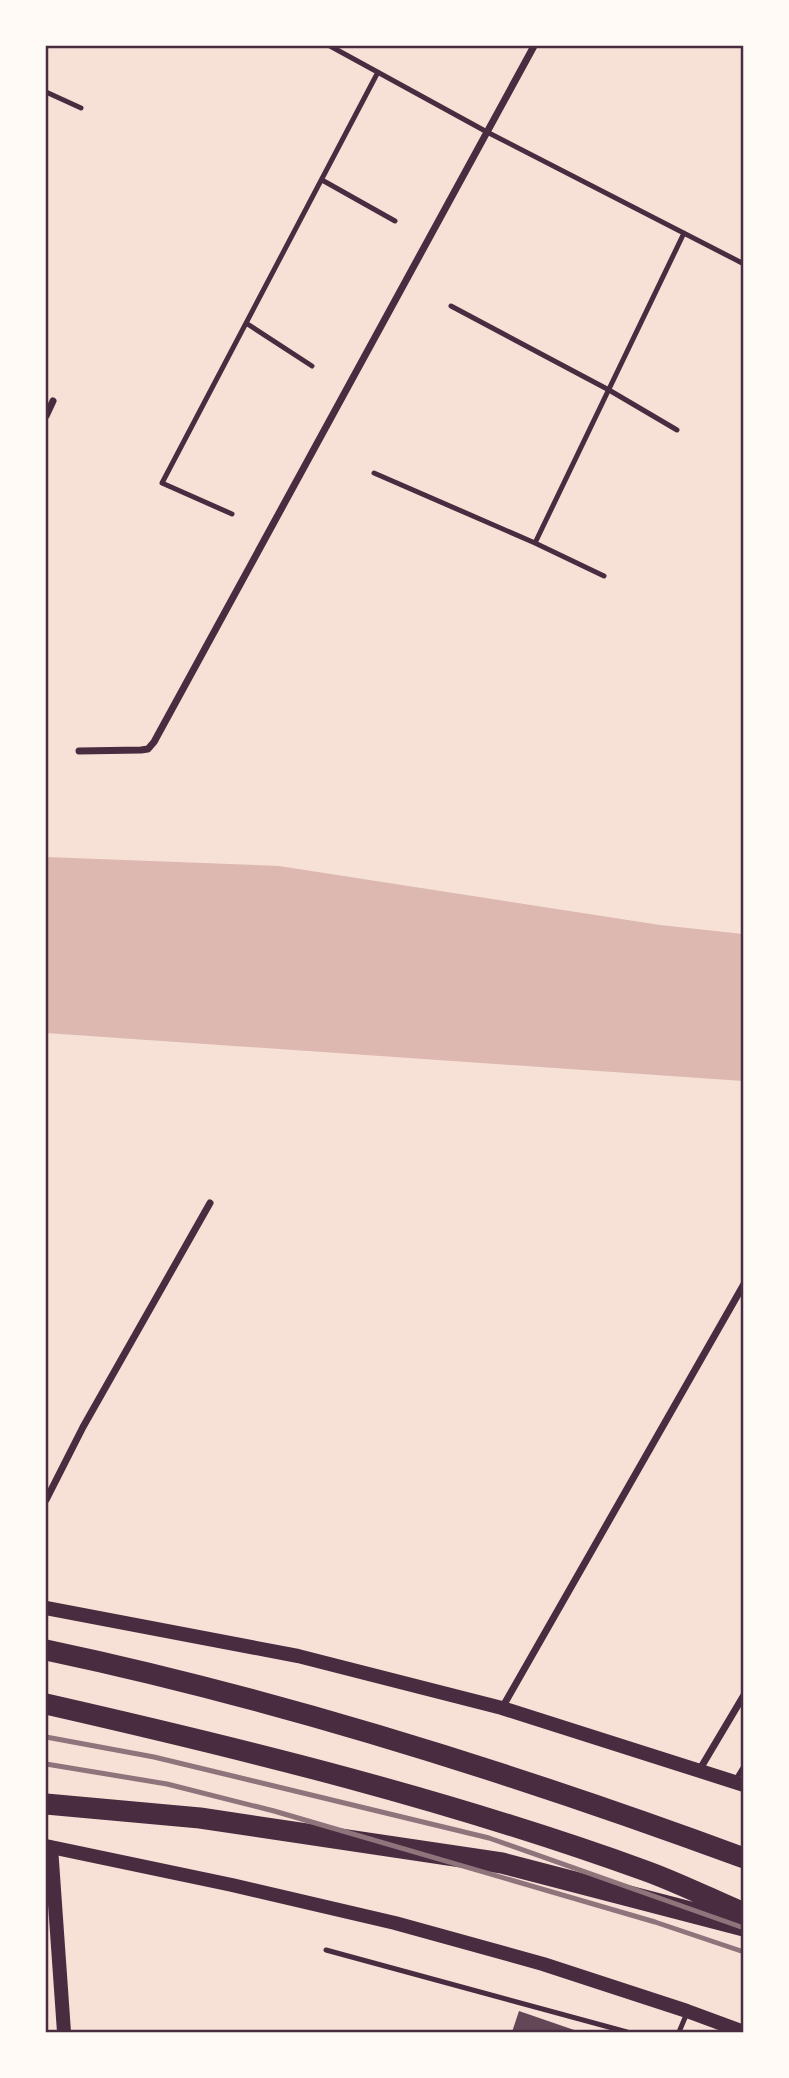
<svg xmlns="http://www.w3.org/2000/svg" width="789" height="2078" font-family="'Golos Text',sans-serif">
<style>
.water{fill:#dcb8b0}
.building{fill:#644757}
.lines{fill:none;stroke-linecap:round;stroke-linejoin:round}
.service{stroke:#4a2c40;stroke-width:5}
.minor{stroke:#4a2c40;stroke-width:7}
.secondary{stroke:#4a2c40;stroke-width:14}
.motorway{stroke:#4a2c40;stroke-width:21}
.rail{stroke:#8f747c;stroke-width:5}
.neatline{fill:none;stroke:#4a2c40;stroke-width:2.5}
</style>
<rect width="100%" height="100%" fill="#f7e1d7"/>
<path class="water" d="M46,857L279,866L660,925L743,934V1081L46,1033Z"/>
<path class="building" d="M519,2011L580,2032H512Z"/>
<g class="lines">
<path class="service" d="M330,46L487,132L744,264
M46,92L81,108
M322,180L395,221
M451,306L609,390L677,430
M246,323L312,366
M374,473L535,543L604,576
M232,514L162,483L378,72
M535,543L684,233
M736,1779L744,1766
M326,1950L627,2032
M679,2032L687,2013"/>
<path class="minor" d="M46,416L53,401
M79,751L141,750L148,749L154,742L534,46
M46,1500L83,1427L210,1203
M502,1708L744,1284
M700,1769L744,1695"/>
<path class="secondary" d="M46,1608L298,1656L502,1708L744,1785
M46,1846L232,1885L395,1923L543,1964L687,2011L744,2032
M51,1847L64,2032"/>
<path class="motorway" d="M46,1650C283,1700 516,1774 744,1858
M46,1704C248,1750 450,1800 646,1871C679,1883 711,1899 744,1913
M46,1804L200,1818L502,1863L744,1926"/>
<path class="rail" d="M46,1737L154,1757L489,1838L744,1928
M46,1764L167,1784L274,1811L655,1922L744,1952"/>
</g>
<rect width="789" height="2078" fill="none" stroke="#fffaf5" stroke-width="94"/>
<rect x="47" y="47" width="695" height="1984" class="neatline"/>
</svg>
